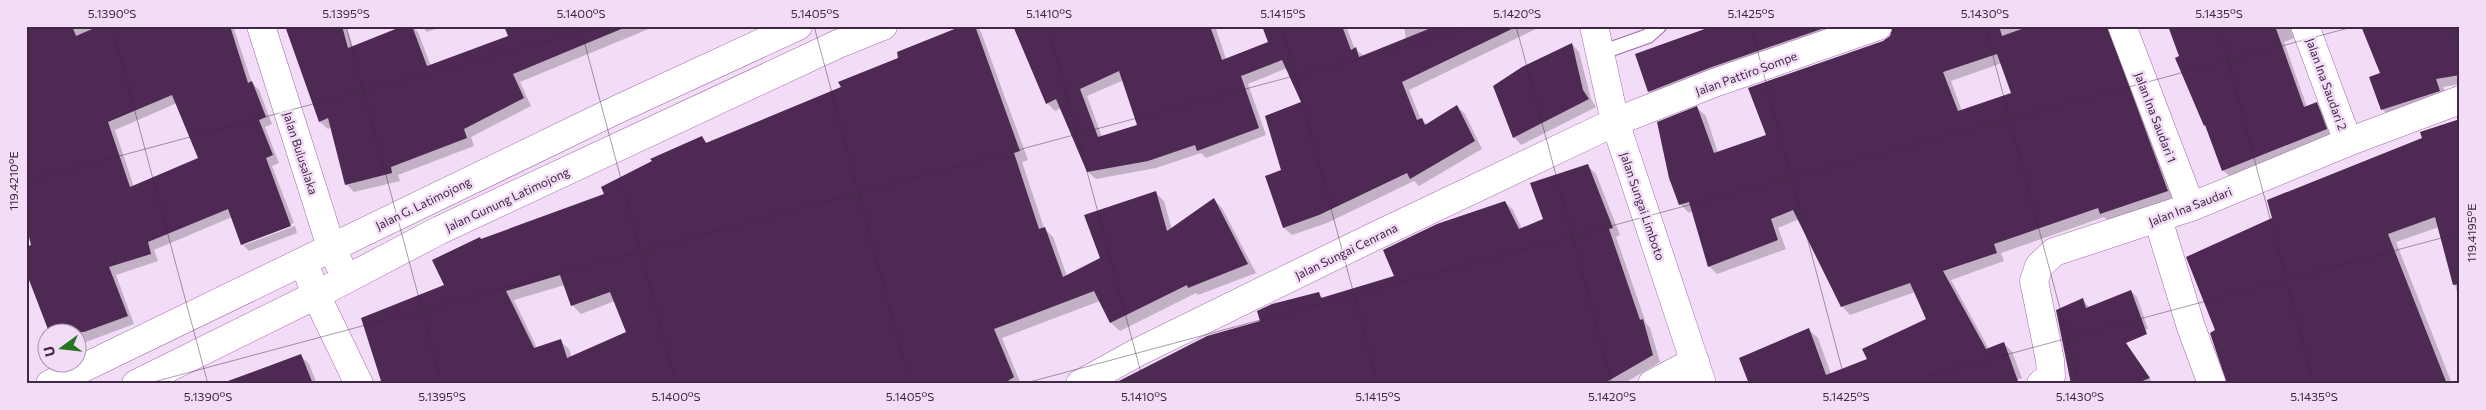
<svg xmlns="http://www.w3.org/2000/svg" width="2486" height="410" font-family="Commissioner,sans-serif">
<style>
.shadow{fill:#0003;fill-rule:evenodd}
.building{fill:#4e2953;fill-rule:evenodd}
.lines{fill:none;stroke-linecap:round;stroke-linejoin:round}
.lane-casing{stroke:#a16ca9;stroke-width:16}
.street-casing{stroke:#a16ca9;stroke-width:29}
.secondary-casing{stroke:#a16ca9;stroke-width:29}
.lane{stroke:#fff;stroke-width:14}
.street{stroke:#fff;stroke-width:28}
.secondary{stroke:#fff;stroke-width:28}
.ticks{fill:none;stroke:#3f2842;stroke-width:1;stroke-opacity:0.45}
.labels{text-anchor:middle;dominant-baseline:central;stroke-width:5;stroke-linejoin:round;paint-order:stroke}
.street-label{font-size:12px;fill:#3f2842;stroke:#f3dcf7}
.neatline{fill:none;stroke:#3f2842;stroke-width:2}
.ticks-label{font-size:12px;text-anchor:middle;fill:#3f2842}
</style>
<rect width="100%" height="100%" fill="#f3dcf7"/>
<path class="shadow" d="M26,26H233L252,83L259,90L272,124L265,127L279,163L272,166L294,223L244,242V245L295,226L297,233L249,251L242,244L232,217L154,250L158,261L116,275L134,324L78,345V332H51L26,267L33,246ZM177,103L200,158L134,187L115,130Z
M286,26H346L353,47L412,26L418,32L431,66L538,26H656L520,82L531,106L471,137L474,146L398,175L400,181L354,192L346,184L332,127L328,129L320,122Z
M421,26H444L427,32Z
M965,26H976L981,32L1028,160L1022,162L1044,228L1053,237L1067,276L1101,259L1155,192L1164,201L1172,230L1214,200L1222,208L1256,273L1198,295L1196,293L1120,331L1111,323L1100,301L1002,338L1021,384H376L382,380L446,285L482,240L606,195L702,138L708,144L842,88ZM565,285L573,306L581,314L615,301L628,332L572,358L569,349L560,341L537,348L514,300Z
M1014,26H1215L1226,59L1270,43L1276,26H1346L1355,49L1364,56L1406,39L1404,26H1542L1409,90L1421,120L1428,125L1457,106L1465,114L1482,149L1419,186L1414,181L1327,223L1292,235L1284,228L1283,171L1302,103L1287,68L1248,84L1266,135L1206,158L1201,153L1156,168L1096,179L1088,172L1061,108L1055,111L1047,103ZM1124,80L1139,126L1102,137L1087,96Z
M1717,26H1862L1658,100L1649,91Z
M2008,26H2117L2176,200L2109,222L2104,217L2001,253L2004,261L1951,280L1989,349L2004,343L2012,352L2022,378L2007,384H1751L1809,330L1818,338L1831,374L1868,359L1928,320L1915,292L1850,315L1842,306L1799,219L1778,228L1786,249L1717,274L1709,266L1693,211L1689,213L1680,204L1697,108L1706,116L1718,153L1768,136L1891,37L1957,42ZM2002,63L2012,94L1962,111L1951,81Z
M2169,26H2289L2294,38L2284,42L2307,107L2316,104L2322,110L2332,135L2229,176L2223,170L2208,128L2177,58L2181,57Z
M2460,26V84L2443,87L2447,98L2390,117L2382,109V74Z
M1572,44L1579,52L1591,99L1596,107L1521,145L1514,137Z
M2460,119V303L2439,227L2396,242L2452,384H2227L2217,331L2274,218L2423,138L2422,132Z
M1588,166L1596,174L1620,235L1616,237L1646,323L1650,328L1660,362L1623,384H1122L1319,294L1323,298L1396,277L1505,202L1513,210L1522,229L1545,219Z
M2131,291L2137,297L2148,329L2072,357L2083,300L2089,307Z
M301,356L309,364L317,384H227Z
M2139,365L2154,384H2091Z"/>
<path class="building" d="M26,26H72L76,36L99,26H230L248,83L252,81L266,117L259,120L273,155L266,158L291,226L241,245L228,209L148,242L151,254L109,267L128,316L84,332H49L26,272V247L31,245L26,224ZM172,95L198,158L130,187L108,122Z
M285,26H342L348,48L403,26H412L427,66L508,36L504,26L626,27L513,74L524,98L464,129L467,138L391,167L392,173L345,185L328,118L319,122Z
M962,26H975L1020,151L1014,153L1039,229L1045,227L1063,277L1100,258L1084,215L1156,191L1167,231L1214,198L1248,264L1188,288L1187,285L1110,323L1094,291L994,329L1014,377L1003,384H382L361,318L444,285L432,260L480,237L481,239L604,194L601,187L652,161L650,159L702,136L706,143L841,87L838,82L898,58L897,52ZM560,275L571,306L610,292L626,332L567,358L561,339L534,348L506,291Z
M1013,26H1210L1222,60L1268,42L1262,26H1342L1351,50L1356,47L1359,57L1436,26H1518L1402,82L1417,120L1422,118L1425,125L1457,105L1475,141L1410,179L1407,173L1319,215L1283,228L1265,176L1281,170L1265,116L1301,102L1282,60L1241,76L1259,128L1197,151L1195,145L1148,161L1087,172L1056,99L1046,104ZM1119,71L1137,125L1098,137L1080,89Z
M1713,26H1830L1709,68L1648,92L1635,54Z
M1893,26H1999L2002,36L2030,26H2107L2168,191L2100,214L2098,208L1994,244L1997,253L1943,271L1986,349L2004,342L2019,384H1749L1739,358L1809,328L1826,375L1867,359L1862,349L1926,319L1910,283L1841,307L1793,210L1771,219L1778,240L1708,267L1689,202L1679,205L1669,178L1657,122L1697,106L1714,153L1766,135L1748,88L1883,41L1890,36ZM1997,54L2011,93L1958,111L1943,72Z
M2168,26H2275L2304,107L2317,102L2327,129L2222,171L2205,125L2204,126L2175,58L2179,56Z
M2361,26H2460V75L2436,79L2440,91L2381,110L2369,77L2380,73Z
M1572,43L1583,90L1589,99L1513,138L1493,86L1522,67Z
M2460,119V284L2453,285L2435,217L2388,234L2447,384H2227L2210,333L2215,330L2186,257L2272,218L2267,200L2422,138L2420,132Z
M1588,164L1613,228L1609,229L1640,320L1643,319L1653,355L1603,384H1113L1207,336L1260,321L1257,311L1272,304L1319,292L1321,298L1394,276L1383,250L1437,224L1505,201L1519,229L1543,219L1530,183Z
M2131,290L2147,334L2126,343L2150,378L2135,384H2071L2056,310L2083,298L2086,308Z
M301,354L313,384H229L228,381Z"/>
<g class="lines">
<g class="lane-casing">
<path id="lane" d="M1600,53L1648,36L1659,26"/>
</g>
<g class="street-casing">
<path id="street" d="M261,26L331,247L346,278
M1594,26L1615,122L1702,384
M2122,26L2191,207
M2305,26L2348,142
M2158,219L2191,327L2212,384
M304,262L316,295L359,384
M1080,384L1138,352L1371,238L1615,122L1714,83L1878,26
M1652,384L1695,361
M2041,384L2051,376L2050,360L2034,281L2039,266L2054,252L2191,207L2348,142L2460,100"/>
</g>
<g class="secondary-casing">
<path id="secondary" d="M50,384L616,110L798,26
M136,384L316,295L440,230L838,44L883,26"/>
</g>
<use href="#lane" class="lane"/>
<use href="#street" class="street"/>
<use href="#secondary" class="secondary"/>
</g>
<path class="ticks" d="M112,26L208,384M346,26L442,384M580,26L676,384M814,26L910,384M1048,26L1144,384M1282,26L1378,384M1516,26L1612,384M1751,26L1846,384M1985,26L2080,384M2219,26L2314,384M2453,26L2460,53M26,181L604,26M146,384L1480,26M1022,384L2356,26M1897,384L2460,233"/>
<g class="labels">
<g class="street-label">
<text transform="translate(1746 73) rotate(-20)">Jalan Pattiro Sompe</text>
<text transform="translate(2327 84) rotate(70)">Jalan Ina Saudari 2</text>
<text transform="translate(2156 117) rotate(69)">Jalan Ina Saudari 1</text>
<text transform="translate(301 153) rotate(72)">Jalan Bulusalaka</text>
<text transform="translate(507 199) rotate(-25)">Jalan Gunung Latimojong</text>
<text transform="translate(423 203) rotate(-26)">Jalan G. Latimojong</text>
<text transform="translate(1643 206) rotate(71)">Jalan Sungai Limboto</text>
<text transform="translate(2190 206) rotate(-21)">Jalan Ina Saudari</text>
<text transform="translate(1346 251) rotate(-26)">Jalan Sungai Cenrana</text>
</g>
</g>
<rect width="2486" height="410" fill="none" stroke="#f3dcf7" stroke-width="55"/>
<g transform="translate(62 348) rotate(255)"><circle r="24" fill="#f3dcf7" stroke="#ab94af"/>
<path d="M0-4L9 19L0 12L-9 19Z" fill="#25751e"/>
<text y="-8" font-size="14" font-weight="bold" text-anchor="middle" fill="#3f2842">U</text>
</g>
<rect x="28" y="28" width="2430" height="354" class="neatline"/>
<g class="ticks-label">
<text x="112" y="18">5.1390°S</text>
<text x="346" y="18">5.1395°S</text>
<text x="581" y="18">5.1400°S</text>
<text x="815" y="18">5.1405°S</text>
<text x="1049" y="18">5.1410°S</text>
<text x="1283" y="18">5.1415°S</text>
<text x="1517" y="18">5.1420°S</text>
<text x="1751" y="18">5.1425°S</text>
<text x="1985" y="18">5.1430°S</text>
<text x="2219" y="18">5.1435°S</text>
<text transform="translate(14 181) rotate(-90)" y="4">119.4210°E</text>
<text transform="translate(2472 233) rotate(-90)" y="4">119.4195°E</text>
<text x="208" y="401">5.1390°S</text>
<text x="442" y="401">5.1395°S</text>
<text x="676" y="401">5.1400°S</text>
<text x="910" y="401">5.1405°S</text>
<text x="1144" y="401">5.1410°S</text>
<text x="1378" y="401">5.1415°S</text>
<text x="1612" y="401">5.1420°S</text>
<text x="1846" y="401">5.1425°S</text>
<text x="2080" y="401">5.1430°S</text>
<text x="2314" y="401">5.1435°S</text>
</g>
</svg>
